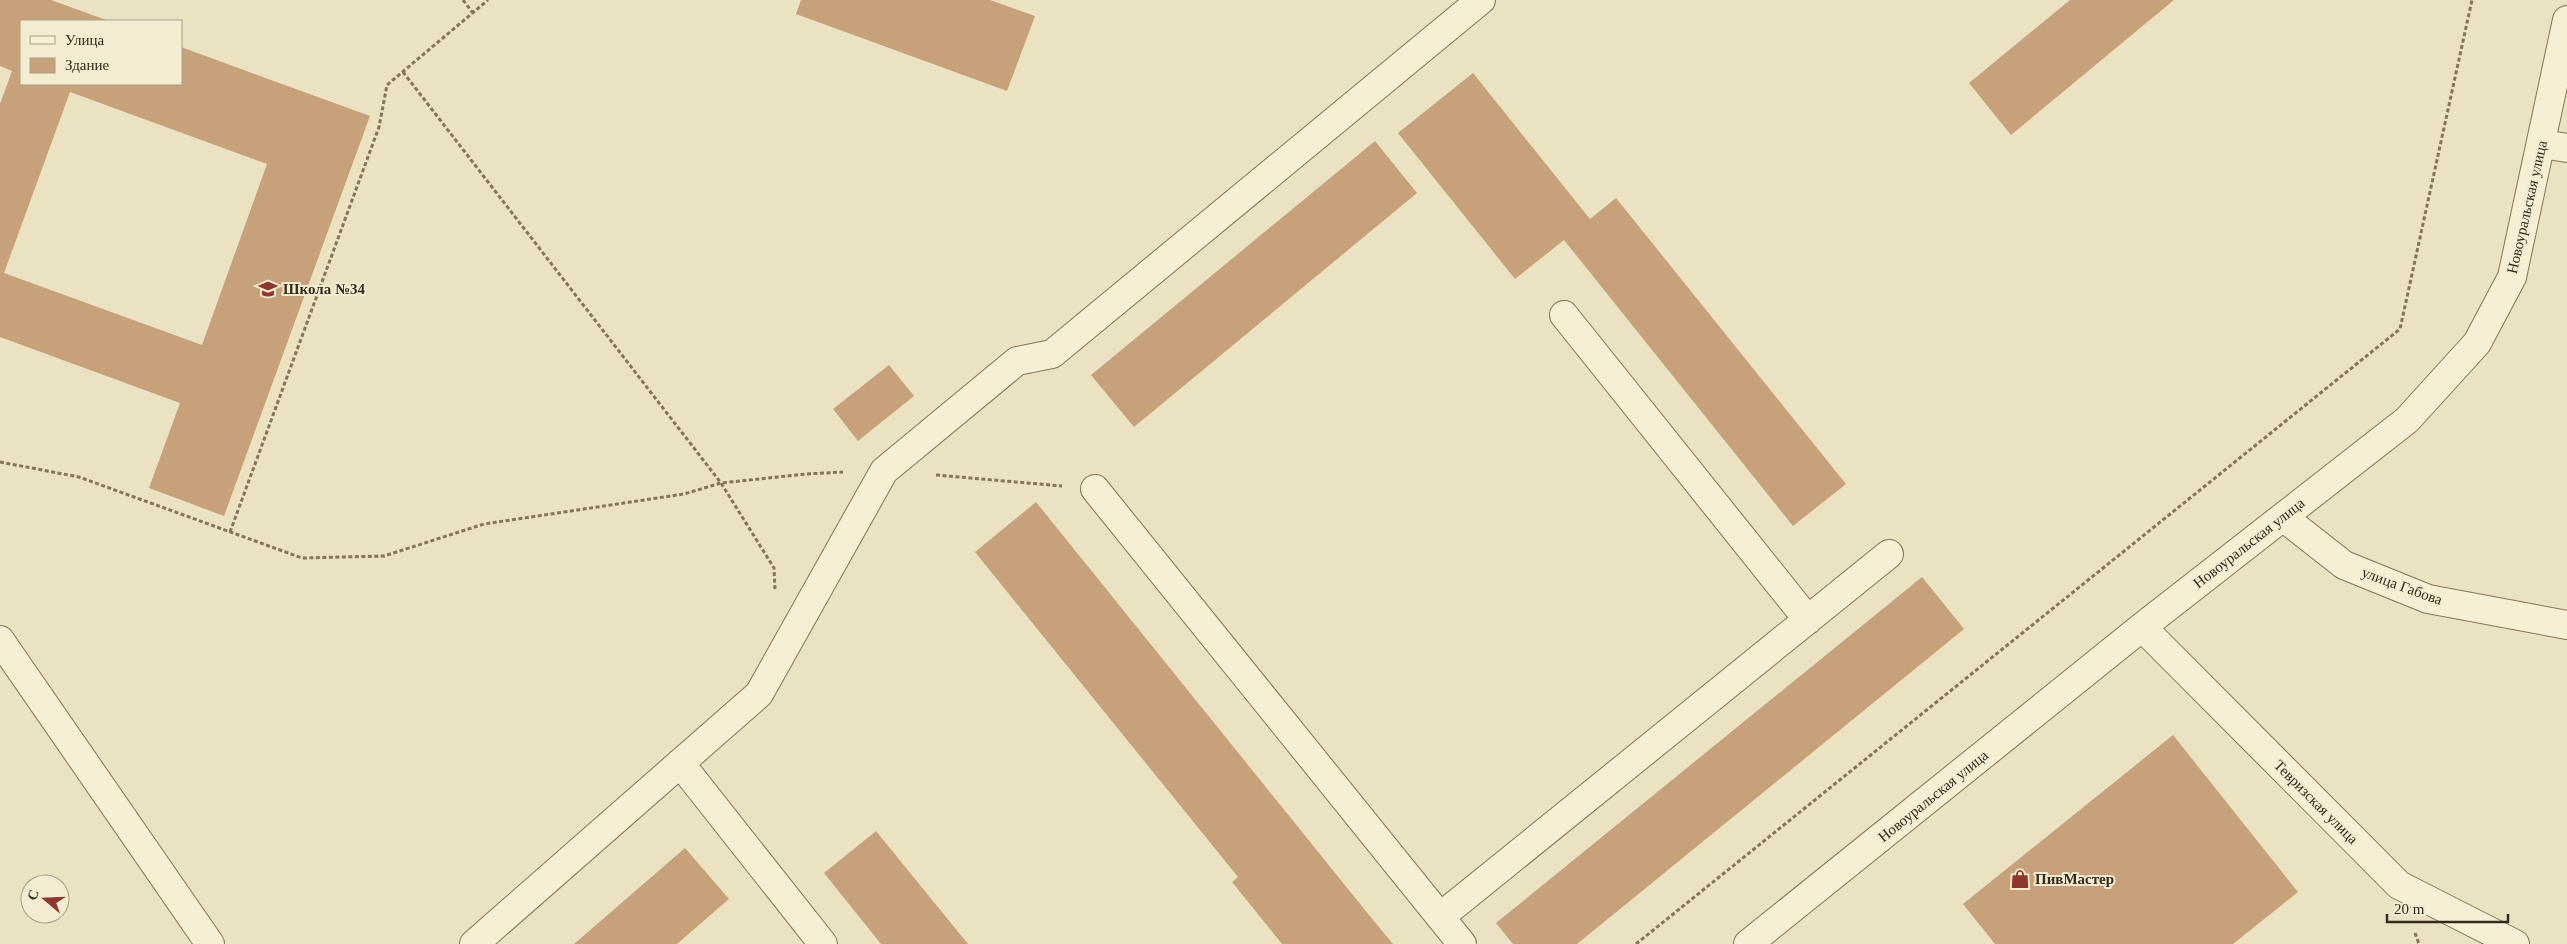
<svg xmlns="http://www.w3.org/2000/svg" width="2567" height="944" font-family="Georgia,serif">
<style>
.building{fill:#c7a17a;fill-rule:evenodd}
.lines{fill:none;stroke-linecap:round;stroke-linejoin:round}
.minor-casing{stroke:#84745a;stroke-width:30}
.path{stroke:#84745a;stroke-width:3;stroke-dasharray:4 2.5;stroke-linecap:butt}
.minor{stroke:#f6efd4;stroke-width:28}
.labels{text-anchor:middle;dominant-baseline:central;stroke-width:4;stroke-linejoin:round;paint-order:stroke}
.street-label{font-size:15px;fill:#342b1e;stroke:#f3ecd1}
.poi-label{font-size:15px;font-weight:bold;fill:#342b1e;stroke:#f3ecd1;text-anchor:start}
</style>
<rect width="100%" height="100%" fill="#ebe2c2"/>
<path class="building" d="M0,0H51L109,21H21V84H181V47L370,116L224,516L149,488L180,403L0,337V104L12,71L0,66ZM70,92L267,164L202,345L4,273Z
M801,0H990L1035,16L1007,91L796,14Z
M2070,0H2174L2011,135L1969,83Z
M1473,73L1590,219L1616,198L1846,484L1793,526L1564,240L1515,279L1398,133Z
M1375,141L1417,193L1134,427L1091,375Z
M889,365L914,396L858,441L833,409Z
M1036,502L1369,915L1393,944H1282L1232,882L1238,877L975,552Z
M1922,577L1964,629L1577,944H1513L1496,923Z
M2173,735L2298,892L2233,944H1995L1963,904Z
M876,831L968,944H881L824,873Z
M685,848L729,899L677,944H574Z"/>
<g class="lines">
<g class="minor-casing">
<path id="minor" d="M2542,144L2567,148
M1564,315L1808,620
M1095,489L1462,944
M2283,517L2344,565L2428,599L2567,625
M2142,627L2399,885L2515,944
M0,640L210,944
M680,763L823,944
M1440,917L1889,554
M474,944L759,694L884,471L1017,361L1052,354L1481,0
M1748,944L2142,627L2407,420L2477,343L2512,277L2567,20"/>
</g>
<path class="path" d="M463,0L473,13
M403,72L721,483L774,568L775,590
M0,462L79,477L302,558L384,556L484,524L684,494L721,483L806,474L843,472
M936,475L1062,486
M230,532L379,127L387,85L488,0
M2415,933L2419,944
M1636,944L2400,329L2472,0"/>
<use href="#minor" class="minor"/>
</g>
<defs>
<g id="school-bare" transform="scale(1.5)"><path d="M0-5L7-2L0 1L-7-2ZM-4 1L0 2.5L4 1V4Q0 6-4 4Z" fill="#8f362e" stroke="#f3ecd1" stroke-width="2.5" paint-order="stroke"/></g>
<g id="shop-bare" transform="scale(1.5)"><path d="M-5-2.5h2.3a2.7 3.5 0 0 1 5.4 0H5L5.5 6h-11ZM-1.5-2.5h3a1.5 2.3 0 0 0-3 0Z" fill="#8f362e" stroke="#f3ecd1" stroke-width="2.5" paint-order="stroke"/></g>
</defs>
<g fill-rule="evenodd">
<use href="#school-bare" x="268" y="289"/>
<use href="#shop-bare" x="2020" y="879"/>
</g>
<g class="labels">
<g class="street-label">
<text transform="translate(2527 207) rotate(-77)">Новоуральская улица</text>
<text transform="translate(2249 543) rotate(-38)">Новоуральская улица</text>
<text transform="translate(2402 586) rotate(20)">улица Габова</text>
<text transform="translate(1933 796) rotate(-39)">Новоуральская улица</text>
<text transform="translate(2316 802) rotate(45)">Тевризская улица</text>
</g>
<g class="poi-label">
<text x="283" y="289">Школа №34</text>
<text x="2035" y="879">ПивМастер</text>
</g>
</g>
<rect x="20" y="20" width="162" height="65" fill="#f3ecd1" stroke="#a79f89"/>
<rect x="30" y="36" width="25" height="8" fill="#f6efd4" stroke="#a79f89"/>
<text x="65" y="45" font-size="15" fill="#342b1e">Улица</text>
<rect x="30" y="58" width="25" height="15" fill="#c7a17a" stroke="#a79f89"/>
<text x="65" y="70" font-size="15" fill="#342b1e">Здание</text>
<g transform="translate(45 899) rotate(289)"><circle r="24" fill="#f3ecd1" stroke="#a79f89"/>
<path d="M0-4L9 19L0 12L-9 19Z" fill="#8f362e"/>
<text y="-8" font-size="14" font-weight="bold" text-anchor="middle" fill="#342b1e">С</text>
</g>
<path d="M2387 914v8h121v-8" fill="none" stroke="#342b1e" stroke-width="2.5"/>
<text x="2394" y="914" font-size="15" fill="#342b1e" stroke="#f3ecd1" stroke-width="4" paint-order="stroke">20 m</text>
</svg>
